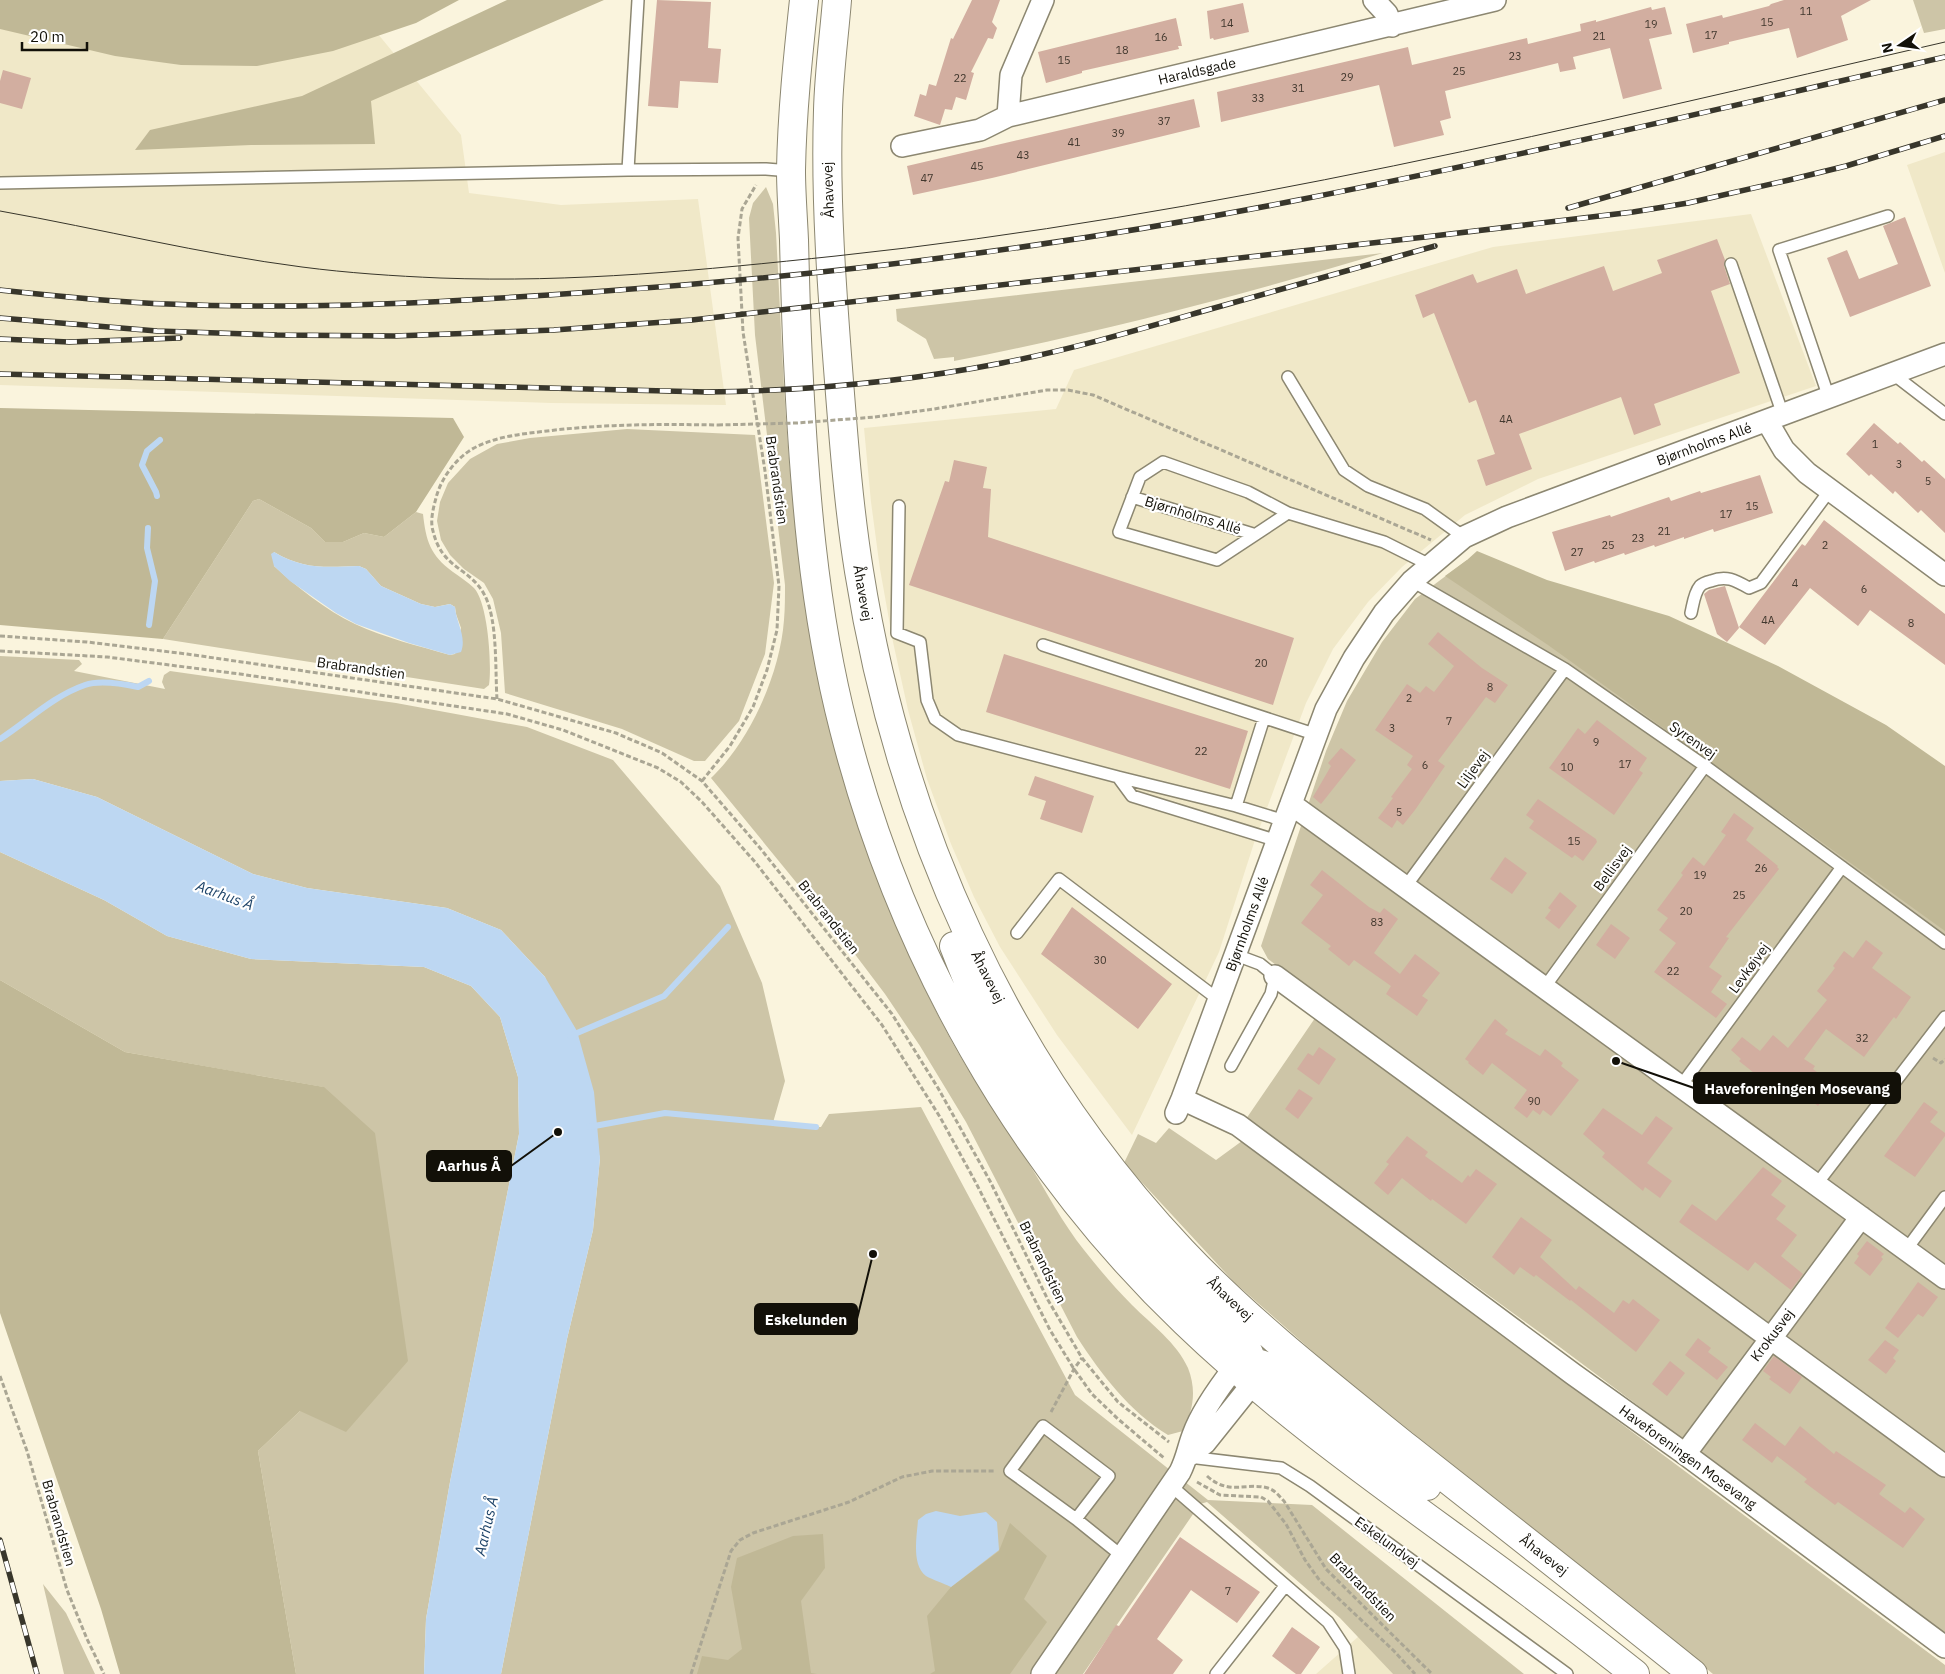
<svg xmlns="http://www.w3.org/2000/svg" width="1945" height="1674" font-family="'IBM Plex Sans',sans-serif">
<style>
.built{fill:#f0e8c8}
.green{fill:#cdc5a7;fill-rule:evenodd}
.forest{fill:#c0b896}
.water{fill:#bdd7f2}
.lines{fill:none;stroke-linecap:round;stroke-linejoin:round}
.stream{stroke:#bdd7f2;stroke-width:6}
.building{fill:#d2aea0}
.service-casing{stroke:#8c8771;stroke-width:14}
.minor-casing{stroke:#8c8771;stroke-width:24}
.secondary-casing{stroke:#8c8771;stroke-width:30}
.path{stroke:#aaa694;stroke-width:3;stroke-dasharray:5 2.5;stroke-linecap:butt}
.service{stroke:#fff;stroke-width:11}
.minor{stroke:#fff;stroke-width:21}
.secondary{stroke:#fff;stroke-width:28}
.tram{stroke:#38362b;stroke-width:1}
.rail-casing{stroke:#38362b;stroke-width:5.5}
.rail{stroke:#fff;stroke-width:4;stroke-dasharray:11;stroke-linecap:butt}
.path-bridge{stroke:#aaa694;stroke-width:3;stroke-dasharray:5 2.5;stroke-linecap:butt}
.labels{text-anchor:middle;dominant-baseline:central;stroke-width:4.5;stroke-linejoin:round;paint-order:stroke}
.number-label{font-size:11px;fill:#42382e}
.street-label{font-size:14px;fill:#121008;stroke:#fff}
.water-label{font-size:15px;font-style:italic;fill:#1e4469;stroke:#fff}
.leader{fill:none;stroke:#121008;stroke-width:2}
.callout-dot{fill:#121008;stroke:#fff;stroke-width:2}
.callout{fill:#121008;stroke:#121008;stroke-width:2}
.callout-label{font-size:15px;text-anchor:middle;font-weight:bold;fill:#fff}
</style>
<rect width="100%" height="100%" fill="#faf4dd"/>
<path class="built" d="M0,0H350L461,135L469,193L561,205L698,199L726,405L551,403L0,385Z
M1945,152V273L1907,165Z
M1751,214L1816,386L1538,479L1465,515L1402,567L1368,602L1333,649L1306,703L1254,843L1219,952L1132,1135L1057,1035L1000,947L974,897L951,844L927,779L908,710L893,642L880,569L871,502L864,428L1056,409L1074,370L1493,247Z
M1359,1636L1393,1674H1316Z"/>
<path class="green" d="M1913,0H1945V29L1924,33Z
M766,187L773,204L776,233C782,340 785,448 799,554C820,725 869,888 951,1040C974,1082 1002,1121 1028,1162C1046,1191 1063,1224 1084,1250C1099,1269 1115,1288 1132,1305C1151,1324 1177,1343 1188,1368C1197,1391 1193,1410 1183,1431L1168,1435C1130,1412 1101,1374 1077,1337L966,1122L920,1046L885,994L854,953L711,778C750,741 780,674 784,620C785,608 785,596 785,585L755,335L749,218L753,203Z
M1383,253C1242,295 1099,333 954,361V357L934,359L926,339L897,321L896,309Z
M627,429L755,435L774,583L765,654L739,721L705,761H694L622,729L505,693L501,633L493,599L484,583L464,569L450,555L441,540L437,521L440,502L448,483L470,459L497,444L530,438Z
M259,499L311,528L325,542H343L364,533L384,537L416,512L423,514C426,541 430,555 453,572C460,577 468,582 474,588C488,603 492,665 489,685L484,689L163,639L253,501ZM274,552C304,570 326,567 359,566L366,569L381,586L421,604L435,607L450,604L455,607L456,614L461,628L455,654L450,655C419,646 385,638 355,624C326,610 298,588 274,566Z
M1467,560L1945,876V1635L1557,1345L1246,1119L1326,1002L1268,959L1261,946L1326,751L1347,701L1382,642L1415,599Z
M0,656L79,660L82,664L74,671L165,689L162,682L164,675L170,671L396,703L527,727L613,760L720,886L762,983L785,1081L772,1126L821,1127L829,1114L921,1107L1075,1395L1208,1500L1312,1505L1524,1674H1393L1340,1618L1207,1502L1200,1504L1083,1674H501L567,1339L593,1230L600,1158L545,977L501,930L447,908L307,888L253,874L97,797L33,779L0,781Z
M0,852L104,900L167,936L251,959L424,967L471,986L500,1017L518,1077L519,1134L450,1482L426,1619L424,1674H296L258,1451L300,1411L323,1087L125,1052L0,980Z
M1169,1128L1216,1160L1242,1141L1945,1665V1674H1713L1607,1587L1336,1372L1234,1282L1124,1163L1138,1134L1156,1143Z
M43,1584L66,1613L95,1674H64Z"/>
<path class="forest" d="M0,0H459L416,23L333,51L257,66L181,65L115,56L0,29Z
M507,0H604L371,101L375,144L251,145L135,150L150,130L302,96Z
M0,408L453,418L464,437L416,512L384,537L364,533L343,542H325L311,528L259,499L253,501L163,639L0,625Z
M1477,551L1547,580L1669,616L1778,666L1886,725L1945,766V931L1548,645L1445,576L1467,560Z
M0,980L125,1052L324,1087L375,1133L408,1361L346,1432L300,1411L258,1451L296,1674H120L101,1609L0,1313Z
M1010,1523L1047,1556L1024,1599L1047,1622L1010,1674H930L935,1671L927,1616L951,1587L999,1551Z
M823,1534L825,1568L801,1601L811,1673L817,1674H697L702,1656L728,1660L742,1649L731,1587L737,1558L793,1536Z"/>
<path class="water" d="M274,552C304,570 326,567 359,566L366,569L381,586L421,604L435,607L450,604L455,607C456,622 467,637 461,652L450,655L409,643L356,624L336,613L290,581L274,566L271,554Z
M33,779L97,797L253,874L307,888L447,908L501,930L545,977L577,1031L594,1092L600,1158L593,1230L567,1339L501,1674H424L426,1619L450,1482L519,1134L518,1077L500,1017L471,986L424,967L251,959L167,936L104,900L0,852V781Z
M936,1511L960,1516L986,1512L997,1522L999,1550L951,1587C943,1583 933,1580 926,1576C911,1565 917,1535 918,1520L926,1514Z"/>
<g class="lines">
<path class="stream" d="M157,496L156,492L142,465L147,451L160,440
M148,528L147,548L155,581L149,625
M0,739C28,721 53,696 85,685C99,680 124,684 138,687L149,681
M570,1036L664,996L728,927
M589,1127L665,1113L816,1127"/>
</g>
<path class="building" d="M657,0L711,2L708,48L721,49L718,83L680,81L678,108L648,106Z
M972,0H1000L992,22L997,28L993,39L988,38L971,72L974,73L966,100L956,97L952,110L945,109L940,125L914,116L920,94L926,96L929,84L936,86L951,38L953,39Z
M1784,0H1871L1841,16L1848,40L1797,58L1789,28L1729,42V44L1693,53L1686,24L1722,15L1723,18L1769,6L1771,4Z
M1243,3L1249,32L1214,40L1213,38L1210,39L1207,11Z
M1651,7L1652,10L1665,7L1672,34L1649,39L1662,89L1623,99L1610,48L1573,57L1576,69L1560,72L1558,63L1445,91L1451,118L1440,121L1444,135L1394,147L1379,85L1221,122L1217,92L1408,47L1412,65L1527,38L1528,44L1581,31L1580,24L1596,20V22Z
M1176,18L1182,46H1178L1179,49L1082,71V73L1046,83L1038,52Z
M3,70L31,78L22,109L0,103V81Z
M1194,99L1200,127L992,178L913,195L907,166Z
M1905,217L1931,286L1850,317L1827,258L1847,250L1859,279L1898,264L1883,226Z
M1717,239L1725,260L1724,266L1730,284L1711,291L1740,373L1654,404L1661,425L1634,435L1621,397L1519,434L1532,469L1486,486L1477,460L1495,454L1476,400L1469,403L1434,313L1423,318L1415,295L1473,274L1477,283L1517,269L1526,294L1604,266L1613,291L1662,273L1657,260Z
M1874,423L1898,444L1900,442L1922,462L1924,460L1945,479V533L1921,510L1918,513L1895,491L1893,494L1871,474L1869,476L1846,454Z
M954,460L987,467L983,488L991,489L988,537L1294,638L1273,705L909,585L945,481L949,482Z
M1760,475L1773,513L1714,532L1713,529L1684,539V537L1655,547L1654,545L1625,555L1624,553L1595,563L1594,561L1565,571L1552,532L1610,515L1611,517L1669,497L1671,501L1700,491L1701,493Z
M1824,520L1945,614V665L1870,610L1858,626L1810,588L1765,645L1739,627L1802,544L1805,546Z
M1725,586L1739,628L1727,642L1717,634L1704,594L1709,590Z
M1438,632L1482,668L1508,685L1495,703L1486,697L1438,761L1445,766L1415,810L1403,825L1397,820L1392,828L1378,818L1393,798L1391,797L1412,769L1407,765L1413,756L1375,730L1407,684L1420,693L1426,686L1434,692L1454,666L1428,644Z
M1004,654L1248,731L1230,789L986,712Z
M1597,720L1647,758L1639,770L1643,773L1614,815L1549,768L1578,728L1585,734Z
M1341,748L1356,760L1321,804L1313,797L1331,766L1328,763Z
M1035,776L1094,796L1082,833L1040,819L1046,801L1028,795Z
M1538,799L1596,839L1597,842L1583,861L1575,855L1572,858L1529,828L1534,821L1526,815Z
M1734,813L1754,828L1746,840L1778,866L1777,867L1779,869L1726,937L1729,938L1709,967L1722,976L1711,992L1727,1004L1716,1018L1654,972L1676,943L1659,930L1668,918L1657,910L1683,875L1681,873L1693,857L1704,866L1726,835L1721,832Z
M1505,857L1527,873L1512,894L1490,879Z
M1322,870L1369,907L1380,913L1384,908L1398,919L1374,953L1400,974L1415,954L1440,973L1422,996L1428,1000L1417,1016L1386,994L1391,986L1354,960L1349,966L1328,949L1331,946L1301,923L1323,895L1310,885Z
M1560,892L1577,906L1559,929L1545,918L1551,910L1548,908Z
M1072,907L1172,984L1138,1029L1041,954Z
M1611,924L1630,938L1615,959L1596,945Z
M1866,940L1883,953L1872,968L1911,997L1896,1019L1894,1017L1864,1057L1826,1029L1804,1059L1815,1066L1813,1069L1834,1085L1818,1106L1781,1078L1773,1088L1739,1061L1741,1059L1731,1050L1742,1037L1760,1051L1773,1035L1788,1048L1827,1000L1817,991L1835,968L1833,966L1844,951L1853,958Z
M1495,1019L1508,1030L1505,1034L1540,1056L1545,1049L1563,1063L1561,1066L1579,1080L1551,1116L1543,1110L1540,1115L1533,1110L1527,1118L1514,1108L1527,1090L1492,1063L1483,1075L1468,1063L1469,1062L1465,1059Z
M1319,1047L1336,1059L1319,1085L1297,1069L1308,1053L1313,1056Z
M1299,1089L1313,1098L1298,1119L1285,1109Z
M1924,1102L1938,1112L1930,1122L1945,1133V1136L1915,1177L1884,1156Z
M1603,1108L1642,1135L1656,1116L1673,1128L1647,1163L1672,1181L1660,1198L1645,1187L1643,1191L1602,1157L1605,1153L1583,1134Z
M1407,1136L1428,1152L1425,1156L1462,1183L1468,1175L1470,1177L1476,1169L1497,1184L1466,1224L1432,1199L1431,1201L1402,1178L1388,1195L1374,1183L1389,1164L1386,1162Z
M1763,1167L1782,1181L1771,1195L1786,1206L1776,1219L1797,1235L1781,1256L1803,1274L1791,1290L1755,1262L1748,1271L1679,1222L1692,1204L1716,1221Z
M1521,1217L1552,1240L1540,1257L1576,1290L1579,1286L1614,1313L1623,1300L1629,1304L1633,1299L1660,1320L1636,1352L1571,1300L1570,1301L1536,1275L1534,1277L1520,1267L1514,1275L1492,1257Z
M1867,1241L1884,1254L1881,1257L1883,1259L1870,1276L1854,1263L1859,1256L1857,1254Z
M1918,1282L1938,1297L1923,1317L1918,1314L1898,1338L1885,1328Z
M1698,1338L1711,1348L1708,1352L1728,1367L1717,1380L1685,1355Z
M1885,1340L1899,1350L1893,1358L1896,1361L1886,1374L1868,1360Z
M1774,1356L1802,1377L1790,1394L1769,1379L1771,1377L1763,1371Z
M1670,1361L1685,1373L1667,1396L1652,1384Z
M1755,1423L1785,1446L1800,1426L1834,1454L1836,1451L1886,1485L1879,1494L1905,1513L1910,1507L1925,1519L1903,1548L1838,1502L1835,1505L1804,1482L1807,1479L1777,1456L1772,1463L1742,1440Z
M1180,1537L1260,1592L1237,1623L1191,1590L1157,1639L1183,1660L1173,1674H1084L1116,1625L1119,1626Z
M1292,1627L1320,1647L1301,1674H1296L1272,1656Z"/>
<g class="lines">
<g class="service-casing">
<path id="service" d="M628,170L638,0
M0,183L628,170L766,169L791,171
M1731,264L1783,415
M1893,374L1945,414
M1288,377L1344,470L1368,486L1425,509L1464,537
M1829,398L1779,250L1888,216
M1132,497L1253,534
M899,506L897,633L920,642L927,700L935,719L958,735L1118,777L1132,796L1278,841
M1288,513L1217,560L1119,532L1140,477L1163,462L1248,492L1288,513L1384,542L1430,565
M1412,581L1565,669L1705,766L1945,943
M1691,613C1693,605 1694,593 1700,586C1702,584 1707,582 1711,581C1726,575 1735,580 1749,588L1761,583L1830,490
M1043,645L1317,735
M1118,777L1236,806L1285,821
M1236,806L1264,718
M1406,886L1565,669
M1017,933L1059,879L1219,1000
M1544,988L1705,766
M1231,1066L1271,994L1275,976L1260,964L1236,955
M1680,1087L1842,867
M1816,1185L1945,1017
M1906,1250L1945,1197
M1189,1457L1281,1468L1310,1486L1567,1674
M1170,1485L1328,1622L1345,1648L1349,1674
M1076,1519L1109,1476L1043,1426L1010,1471L1076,1519L1122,1556
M1216,1674L1285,1586"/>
</g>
<g class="minor-casing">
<path id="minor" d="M1374,0L1387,14L1392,26
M1008,116L1011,75L1043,0
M902,146L980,130L1008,116L1495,0
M1767,421L1784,450L1807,473L1945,575
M1291,804L1945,1278
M1275,976L1945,1466
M1182,1099L1238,1125L1573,1374L1685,1454L1945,1647
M1176,1113L1182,1099L1326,709L1354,658L1384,613L1412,581L1464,537L1507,517L1945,354
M1685,1454L1861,1217
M1187,1457L1205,1443L1253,1383
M1042,1674L1180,1472C1187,1458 1188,1448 1193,1435C1201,1413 1220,1386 1234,1368"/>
</g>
<g class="secondary-casing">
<path id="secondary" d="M804,0C798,56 792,113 791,170C791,193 793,217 794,240C795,280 796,321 798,361C804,484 813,609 844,729C901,952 1018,1162 1185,1322C1267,1401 1359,1468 1451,1535C1513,1580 1575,1626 1635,1674
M837,0C834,37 829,73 828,110C825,201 832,291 839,381C844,445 849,509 859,571C899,824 1005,1064 1182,1251C1251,1324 1331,1386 1409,1449C1504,1524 1599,1598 1693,1674
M954,946C970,987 987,1028 1010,1066C1054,1140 1111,1210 1171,1272C1181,1283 1191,1294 1202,1304C1224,1325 1261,1348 1253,1383
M1239,1365C1251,1359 1264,1364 1274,1371L1427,1486"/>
</g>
<path class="path" d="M875,417L934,409L1047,390H1068L1093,395L1431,540
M0,636L87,642L187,654L497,699L616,733L662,753L702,781L760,848L892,1014L938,1088L990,1181L1048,1300L1082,1358L1118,1402L1169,1442
M0,651L107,657L240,674L507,714L563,730L658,768L681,782L702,802L755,862L882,1025L940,1117L976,1183L1050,1330L1074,1369L1092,1394L1118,1419L1164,1458
M497,699C495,670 498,619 484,594C469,567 442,569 433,531C430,521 433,509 436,498C441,478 456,458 474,448C497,436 522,434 547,431C604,424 660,424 718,425
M702,781L730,746L753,707L767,670L777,630L779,586L765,471L743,332L738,238L742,209L756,185
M1933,1058L1941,1063L1945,1059
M0,1376L27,1451L67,1590L87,1639L104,1674
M1051,1412L1074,1369L1082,1358
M1207,1476C1229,1496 1246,1482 1268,1488C1275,1490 1279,1496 1284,1501L1326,1569L1432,1674
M1197,1482L1220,1495L1261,1497L1268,1501L1286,1524L1305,1560L1320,1581L1394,1651L1415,1674
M691,1674L731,1551L740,1540L753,1533L849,1502L902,1477L932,1471H995"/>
<use href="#service" class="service"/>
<use href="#minor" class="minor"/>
<use href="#secondary" class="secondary"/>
<path class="tram" d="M0,211C101,229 201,254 302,267C348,273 394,276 440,278C573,283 704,270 836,256C1212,216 1577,127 1945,42"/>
<g class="rail-casing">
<path id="rail" d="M1568,208L1945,100
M0,290C56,296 111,302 168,304C309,310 451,302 592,292C826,276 1059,247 1288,202C1509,159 1727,107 1945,57
M0,318L157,331L277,335L395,336L554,330L692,320L1425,237L1633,212L1688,203L1789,180L1846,166L1945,136
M0,339L69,342L180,338
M0,374L706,392C806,391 904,382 1002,363C1069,350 1134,331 1200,312C1278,290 1357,268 1435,246
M0,1540L37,1674"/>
</g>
<use href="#rail" class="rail"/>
<path class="path-bridge" d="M718,425L797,423L875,417"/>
</g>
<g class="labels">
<g class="number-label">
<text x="1806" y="11">11</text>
<text x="1767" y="22">15</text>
<text x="1227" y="23">14</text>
<text x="1651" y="24">19</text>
<text x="1711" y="35">17</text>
<text x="1599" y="36">21</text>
<text x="1161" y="37">16</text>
<text x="1122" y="50">18</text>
<text x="1515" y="56">23</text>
<text x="1064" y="60">15</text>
<text x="1459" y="71">25</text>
<text x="1347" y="77">29</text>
<text x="960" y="78">22</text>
<text x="1298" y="88">31</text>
<text x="1258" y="98">33</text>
<text x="1164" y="121">37</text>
<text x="1118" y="133">39</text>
<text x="1074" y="142">41</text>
<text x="1023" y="155">43</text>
<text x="977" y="166">45</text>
<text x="927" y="178">47</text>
<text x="1506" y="419">4A</text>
<text x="1875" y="444">1</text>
<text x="1899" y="464">3</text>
<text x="1928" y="481">5</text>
<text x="1752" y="506">15</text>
<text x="1726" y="514">17</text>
<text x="1664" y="531">21</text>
<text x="1638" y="538">23</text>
<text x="1608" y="545">25</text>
<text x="1825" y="545">2</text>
<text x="1577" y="552">27</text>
<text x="1795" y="583">4</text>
<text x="1864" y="589">6</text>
<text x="1768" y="620">4A</text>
<text x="1911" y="623">8</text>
<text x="1261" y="663">20</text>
<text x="1490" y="687">8</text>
<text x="1409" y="698">2</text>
<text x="1449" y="721">7</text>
<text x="1392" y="728">3</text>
<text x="1596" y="742">9</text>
<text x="1201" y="751">22</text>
<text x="1625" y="764">17</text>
<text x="1425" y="765">6</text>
<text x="1567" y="767">10</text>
<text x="1399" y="812">5</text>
<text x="1574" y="841">15</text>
<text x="1761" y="868">26</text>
<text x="1700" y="875">19</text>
<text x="1739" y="895">25</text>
<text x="1686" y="911">20</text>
<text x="1377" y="922">83</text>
<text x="1100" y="960">30</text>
<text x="1673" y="971">22</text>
<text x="1862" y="1038">32</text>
<text x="1534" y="1101">90</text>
<text x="1228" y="1591">7</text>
</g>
<g class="street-label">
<text transform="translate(1197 71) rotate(-13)">Haraldsgade</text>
<text transform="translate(828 190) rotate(-92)">Åhavevej</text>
<text transform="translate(1704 444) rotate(-20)">Bjørnholms Allé</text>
<text transform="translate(777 480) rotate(82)">Brabrandstien</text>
<text transform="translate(1193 515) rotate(17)">Bjørnholms Allé</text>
<text transform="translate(863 593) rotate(80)">Åhavevej</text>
<text transform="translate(361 668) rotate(8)">Brabrandstien</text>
<text transform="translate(1693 740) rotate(35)">Syrenvej</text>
<text transform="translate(1473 769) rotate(-54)">Liljevej</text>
<text transform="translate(1612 868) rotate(-54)">Bellisvej</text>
<text transform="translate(829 917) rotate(52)">Brabrandstien</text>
<text transform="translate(1247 924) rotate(-70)">Bjørnholms Allé</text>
<text transform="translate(1749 968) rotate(-54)">Levkøjvej</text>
<text transform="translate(988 977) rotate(63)">Åhavevej</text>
<text transform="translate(1043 1262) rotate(64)">Brabrandstien</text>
<text transform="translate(1230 1299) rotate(43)">Åhavevej</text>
<text transform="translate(1772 1335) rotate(-53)">Krokusvej</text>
<text transform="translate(1688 1457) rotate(36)">Haveforeningen Mosevang</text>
<text transform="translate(59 1523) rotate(74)">Brabrandstien</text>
<text transform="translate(1387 1542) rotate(36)">Eskelundvej</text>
<text transform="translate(1544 1555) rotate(38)">Åhavevej</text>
<text transform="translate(1363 1587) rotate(46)">Brabrandstien</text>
</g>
<g class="water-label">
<text transform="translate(225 895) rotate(20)">Aarhus Å</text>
<text transform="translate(486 1526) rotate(-77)">Aarhus Å</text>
</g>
</g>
<path class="leader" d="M1616 1061L1694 1088M558 1132L511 1166M873 1254L857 1319"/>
<g class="callout-dot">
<circle cx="1616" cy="1061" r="5"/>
<circle cx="558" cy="1132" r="5"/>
<circle cx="873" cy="1254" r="5"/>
</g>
<g class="callout">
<rect x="1694" y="1073" width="206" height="30" rx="5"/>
<rect x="427" y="1151" width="84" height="30" rx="5"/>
<rect x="755" y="1304" width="102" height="30" rx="5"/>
</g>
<g class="callout-label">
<text x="1797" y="1094">Haveforeningen Mosevang</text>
<text x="469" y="1171">Aarhus Å</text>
<text x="806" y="1325">Eskelunden</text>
</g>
<g transform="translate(1900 45) rotate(257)" stroke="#ffffff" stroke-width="4" paint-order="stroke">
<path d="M0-4L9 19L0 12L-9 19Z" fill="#121008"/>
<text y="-8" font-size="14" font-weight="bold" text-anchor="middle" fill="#121008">N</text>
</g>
<path d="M22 42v8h65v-8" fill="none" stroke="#121008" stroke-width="2.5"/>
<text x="30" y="42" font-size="15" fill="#121008" stroke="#ffffff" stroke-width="4" paint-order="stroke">20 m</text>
</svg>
